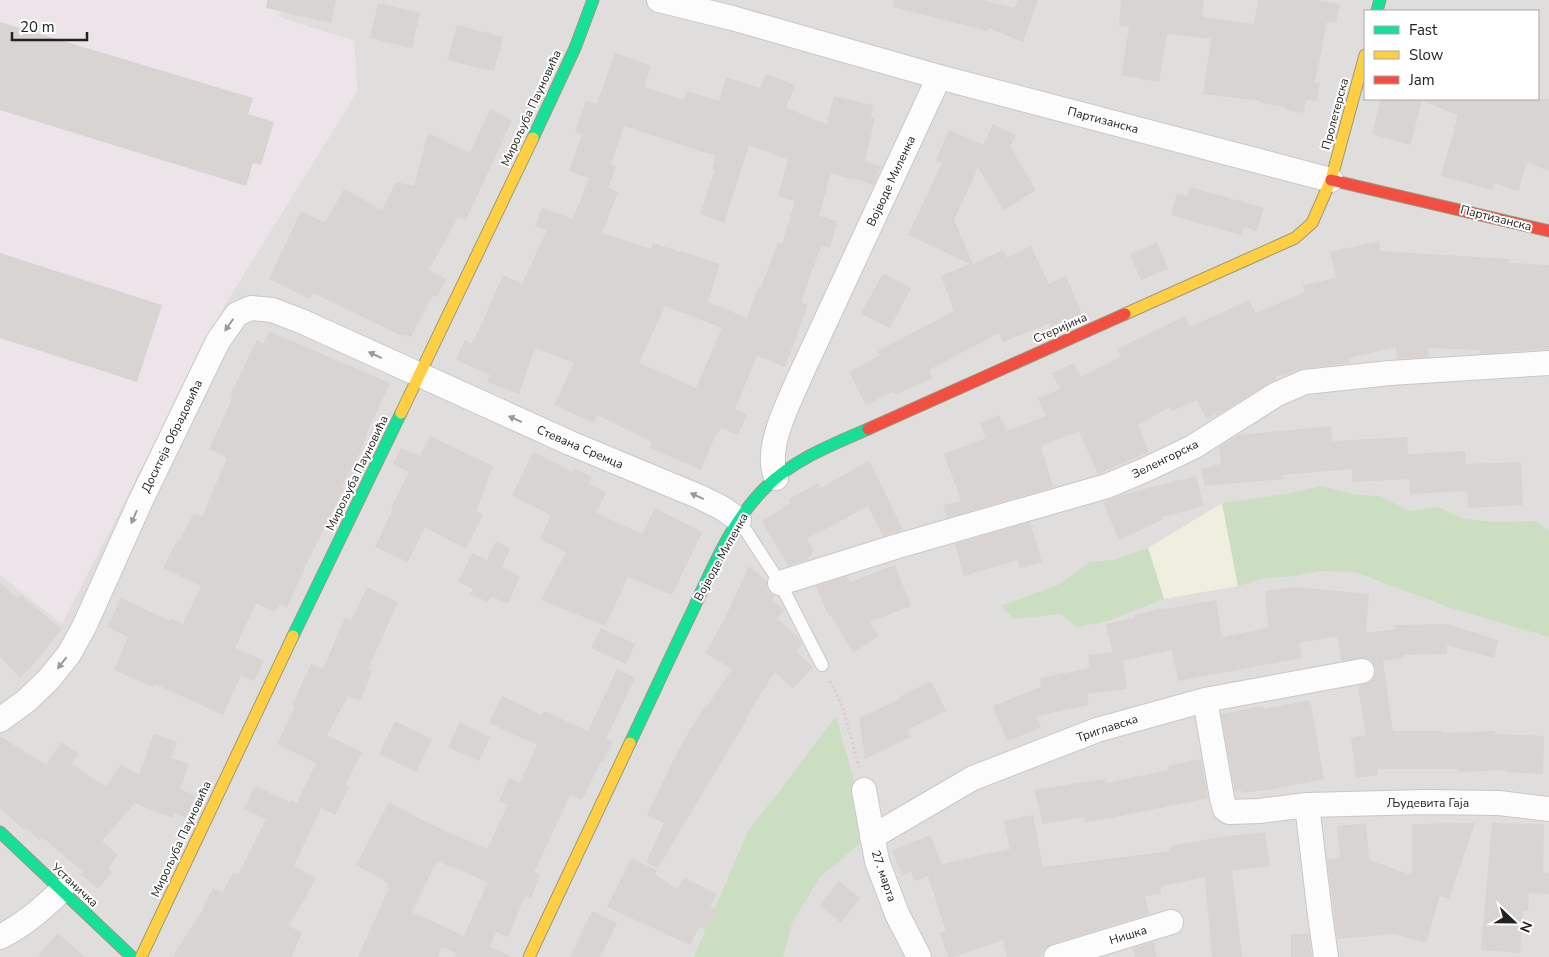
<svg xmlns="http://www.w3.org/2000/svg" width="1549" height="957" font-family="'Nunito Sans',sans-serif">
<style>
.residential{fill:#dfdedc;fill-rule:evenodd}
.industrial{fill:#ede4e9}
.farmland{fill:#efefdf}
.forest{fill:#cbdec1}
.building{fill:#d7d4d2;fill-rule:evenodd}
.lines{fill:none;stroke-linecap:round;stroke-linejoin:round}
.lane-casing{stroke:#c9c8c7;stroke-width:14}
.street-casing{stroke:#c9c8c7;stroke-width:26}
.fast-casing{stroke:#999a82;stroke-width:13}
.slow-casing{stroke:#999a82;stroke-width:13}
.jam-casing{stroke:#999a82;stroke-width:13}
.path{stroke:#dccecd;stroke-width:3;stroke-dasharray:2.5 2.5;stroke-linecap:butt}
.lane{stroke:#fdfcfc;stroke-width:12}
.street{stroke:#fdfcfc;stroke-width:24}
.fast{stroke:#16e098;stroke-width:11}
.slow{stroke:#ffcf43;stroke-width:11}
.jam{stroke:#f24e42;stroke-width:11}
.oneway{fill:#9a9a9a}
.labels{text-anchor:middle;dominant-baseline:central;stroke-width:4;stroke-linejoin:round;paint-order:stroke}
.street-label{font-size:12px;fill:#222;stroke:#fff}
</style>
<rect width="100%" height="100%" fill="#f0eeeb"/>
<path class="residential" d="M285,0H1549V957H0V575L62,623L225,304L357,92L354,41L278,17ZM1365,11H1538V99H1365Z"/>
<path class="industrial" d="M0,0H285L278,17L354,41L357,92L225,304L62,624L0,575Z"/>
<path class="farmland" d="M1222,503L1238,586L1164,599L1148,548Z"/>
<path class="forest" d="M1322,486L1357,495L1380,496L1409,511L1438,507L1464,519L1494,522L1535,521L1549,531V637L1451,608L1355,572L1320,571L1294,576L1265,578L1238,586L1222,503L1286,494Z
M1148,548L1164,599L1107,621L1077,627L1060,614L1014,619L1001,606L1060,584L1090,562L1113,560Z
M836,716L856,789L862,842L820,877L792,923L783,957H694L749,829L777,794Z"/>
<path class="building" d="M267,0H336L331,23L266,8Z
M894,0H981L1014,8L1018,0H1038L1023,42L989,28L988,31L893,7Z
M1121,0H1204L1202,17L1254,24L1258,0H1317L1340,4L1336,23L1327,22L1315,82L1320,83L1317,101L1306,100L1304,113L1285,110V107L1261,103V101L1203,94L1211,39L1167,34L1159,82L1121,75L1129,27L1119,26Z
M378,3L420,13L412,48L370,38Z
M0,22L253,98L248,114L274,122L261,165L253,163L246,186L0,110Z
M457,25L503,37L494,70H486L447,60Z
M615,53L651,66L644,87L684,100L687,91L719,101L726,77L760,88L766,74L795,85L786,108L827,124L834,96L873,105L871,117L875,118L865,161L881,167L874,185L853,178L852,180L831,173L819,216L837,221L830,248L821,246L801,302L808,305L785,367L757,356L735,409L747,414L738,435L721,428L719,433L717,432L701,470L650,448L652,442L597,415L594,423L554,405L574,363L535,348L519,394L487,382L490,375L456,360L465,340L472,343L483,321L503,275L522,284L547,230L535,226L542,208L573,219L589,178L569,171L582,134L575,132L586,101L597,104ZM624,126L716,156L712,169L715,170L700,214L724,223L749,145L788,160L778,196L795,201L782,244L778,242L761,287L759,286L747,318L708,302L720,264L680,251V252L653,243L651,249L602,233L618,192L608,188L616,166L611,164ZM665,306L722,328L696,388L639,363Z
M1381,99H1549V171L1527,162L1518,191L1494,183L1492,190L1441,176L1458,115L1422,101L1410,145L1372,134Z
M490,109L512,120L466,220L458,217L429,270L446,279L437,297L433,295L411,337L405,334L404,337L313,293L310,299L269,279L301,211L325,223L344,189L382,210L396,182L414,186L428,133L470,153Z
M993,124L1016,135L1010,147L1036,190L1004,210L978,168L954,220L973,264L1003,250L1007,258L1031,246L1049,284L1066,276L1082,314L1051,326L1050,323L1003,342L999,333L929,370L933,378L896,394L894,391L866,405L849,372L880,355L878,351L954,311L941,276L970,264L908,235L942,163L936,160L949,130L983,145Z
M1190,187L1264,208L1257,231L1244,227L1241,235L1171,215L1177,193L1187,196Z
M1379,241L1380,251L1510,259V263L1549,265V349L1479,354L1480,350L1428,348L1429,357L1397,359L1396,347L1348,358L1350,363L1300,369L1286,375L1276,376L1277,379L1216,416V414L1206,419L1197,400L1172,411L1170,407L1138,425L1149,452L1098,474L1079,431L1041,446L1053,487L947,518L943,505L961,501L944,454L986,438L980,423L999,415L1007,431L1046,416L1038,398L1060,389L1052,373L1074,363L1081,377L1121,357L1117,349L1185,316L1190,327L1249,300L1256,313L1304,292L1303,285L1336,278L1330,252Z
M1157,242L1168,269L1141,280L1130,254Z
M0,253L162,305L137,382L0,338Z
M883,273L911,288L890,328L861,314Z
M269,331L390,383L367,432L368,433L360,453L341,487L344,488L306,565L287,608L279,604L275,612L256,603L235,648L264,661L254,681L241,675L223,715L155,684L153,687L114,670L128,637L107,627L121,598L170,621L171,618L183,624L201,586L163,568L178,539L180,540L194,513L202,517L227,458L209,449L233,397L230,396L248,358L257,340L264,343Z
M1331,426L1332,441L1407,437L1408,454L1465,451L1466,464L1521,462L1523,505L1468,508L1467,491L1410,494L1409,479L1352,482V469L1282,475L1283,479L1205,486L1201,469L1221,464L1219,447L1239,435Z
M430,436L493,466L476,511L483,514L466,549L425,527L408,562L375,547L393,509L391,508L409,472L393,464L401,448L420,456Z
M533,452L573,472L574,468L592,477L589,484L606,492L596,513L642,534L655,508L702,532L672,595L628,577L605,626L541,600L566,552L540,539L551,515L512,496Z
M869,460L903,530L883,536L868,506L807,539L814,551L806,560L788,566L762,521L791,503L789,499L818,483L821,488Z
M1196,476L1204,506L1162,517V520L1119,540L1103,502L1122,495Z
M1030,522L1042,562L1020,568L1018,560L964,576L955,544Z
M496,541L510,548L502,567L520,576L508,604L491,596L488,602L470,594L473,589L458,582L472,553L487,560Z
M895,565L911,606L869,622L879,636L853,653L831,615L829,617L816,586L847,576L850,582Z
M749,566L767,581V588L770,593L775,596L772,599L784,610L777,618L800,639L802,645L796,651L813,667L793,689L775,672L745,718L747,719L658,868L646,862L664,823L647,815L675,757L690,730L706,704L708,705L732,669L705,653L724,620Z
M0,583L18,598L20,595L62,629L30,668L20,678L0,657Z
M367,587L398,602L368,669L372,671L360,701L348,696L327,735L362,752L345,785L349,787L335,815L321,808L294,866L316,878L289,926L302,933L291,957H172L205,906L204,905L213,888L222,893L233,873L238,875L266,819L244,809L255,786L290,802L291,800L297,803L316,763L277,744L295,706L292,705L311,664L323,669L345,618L351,621Z
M1296,587L1369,594L1366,633L1394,629L1395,625L1447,624L1498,640L1494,658L1447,645V654L1403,655V658L1383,661L1393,731H1442V733L1495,731V734L1544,736L1543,774L1506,772V770L1459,772V769H1377L1378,775L1356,778L1351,738L1366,735L1358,686L1371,681L1375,675L1376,669L1372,662L1366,658L1341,661L1338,636L1299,643L1302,658L1178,681L1172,650L1123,660L1127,689L1087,694L1089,705L1036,716L1041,728L1007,741L993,706L1041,687L1040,678L1090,668L1088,655L1113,652L1106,624L1134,618V615L1165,608V609L1216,600L1222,637L1268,628L1265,591Z
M601,628L635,644L626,664L591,648Z
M617,669L635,678L606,739L613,742L603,762L601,761L582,800L570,795L534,872L540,874L531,898L525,896L508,937L496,932L490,947L512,957H455L457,953L442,947L438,957H358L389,888L386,887L388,883L356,865L389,802L426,822L487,849L508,805L499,801L509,778L520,783L537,745L489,723L502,696L542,715L544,711L588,731ZM437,861L488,882L464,936L412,912Z
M931,681L946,711L907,730L911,737L865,759L859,718L900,699L899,697Z
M1310,700L1324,779L1273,789L1242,793L1241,790L1235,792L1221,714L1263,706L1264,709Z
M395,721L432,739L416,772L379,754Z
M460,722L490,737L479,761L448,747Z
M154,734L177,742L171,758L189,764L180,789L195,796L186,818L175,813L172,818L135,803L102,841L118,855L108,869L112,872L98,889L80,874L83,872L42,837L39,840L26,828L24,830L0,808V736L46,765L61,742L79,754L72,764L106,787L121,764L139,775Z
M1201,759L1208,798L1111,818L1085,822L1084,817L1043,824L1034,790L1105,779L1106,783L1169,770L1168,766Z
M1033,815L1043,867L1171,851L1170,846L1220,837L1265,832L1270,866L1232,871L1242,957H1212L1205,877L1161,886V894L1145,896L1149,914L1052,944L1041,953V957H1007L1003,940L953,957H948L940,933L946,931L928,876L915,881L911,871L902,875L892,851L930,835L942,864L1010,849L1004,821Z
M1366,823L1369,860L1412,875V824L1475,823L1449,899L1440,896L1426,943L1395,934L1337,939L1327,859L1340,858L1337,826Z
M1492,823L1544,824L1543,872L1549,873V894L1529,893L1528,911H1523L1520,953L1481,950Z
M631,858L657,870L655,874L677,889L685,878L717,894L710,907L717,910L707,930L699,927L690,945L607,907Z
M839,881L860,898L841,923L820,906Z
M592,911L617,923L600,957H570Z
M58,933L85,957H37Z
M1291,934H1309L1312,957H1291Z
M1154,942L1157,957H1135L1133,948Z"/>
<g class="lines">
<g class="lane-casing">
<path id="lane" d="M739,520L780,583L822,665"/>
</g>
<g class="street-casing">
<path id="street" d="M659,0L732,18L939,77L1331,180
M776,478C775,473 773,468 773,463C771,435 790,400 801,374L939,77
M780,583L898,546L1107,486L1145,470L1193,447L1277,394L1305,382L1390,373L1549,363
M1205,700L1222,798L1225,809L1229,812L1259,811L1307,805L1426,802L1499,803L1549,809
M0,720L26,701L49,679L69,654L84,627L141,500L218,341L237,314L251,308L272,310L301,321L570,443L700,497L722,508L739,520
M864,790L877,861L897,914L919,957
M1307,805L1320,915L1326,957
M872,837L973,778L1097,730L1205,700L1362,671
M0,937C24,925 42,909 61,891
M1056,957L1171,922"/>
</g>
<g class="fast-casing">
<path id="fast" d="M1377,11L1380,0
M533,138L575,48L593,0
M293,636L401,413
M630,743C651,699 671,655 692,612C712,569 731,521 766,487C793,460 833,444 868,429
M0,832L132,957"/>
</g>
<g class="slow-casing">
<path id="slow" d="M1125,314L1295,238L1312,223L1331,180L1365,55
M401,413L533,138
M141,957L293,636
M529,957L630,743"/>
</g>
<g class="jam-casing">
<path id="jam" d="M1331,180L1549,231
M868,429L1125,314"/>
</g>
<path class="path" d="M830,681L843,708L859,767"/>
<use href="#lane" class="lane"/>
<use href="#street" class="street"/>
<use href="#fast" class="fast"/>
<use href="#slow" class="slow"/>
<use href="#jam" class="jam"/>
</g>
<defs><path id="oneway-solid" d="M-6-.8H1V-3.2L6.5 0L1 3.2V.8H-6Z" transform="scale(1.25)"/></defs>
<g class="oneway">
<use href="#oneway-solid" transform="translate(229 325) rotate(125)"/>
<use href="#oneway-solid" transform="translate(375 355) rotate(-155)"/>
<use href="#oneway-solid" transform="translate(515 419) rotate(-156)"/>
<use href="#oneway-solid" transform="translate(697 496) rotate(-156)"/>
<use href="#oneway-solid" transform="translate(134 517) rotate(114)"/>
<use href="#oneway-solid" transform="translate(62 663) rotate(128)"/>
</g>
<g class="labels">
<g class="street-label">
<text transform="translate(531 108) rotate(-65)">Мирољуба Пауновића</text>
<text transform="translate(1335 114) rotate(-75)">Пролетерска</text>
<text transform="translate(1103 120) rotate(15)">Партизанска</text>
<text transform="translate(891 181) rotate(-65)">Војводе Миленка</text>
<text transform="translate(1496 218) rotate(14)">Партизанска</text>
<text transform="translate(1060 328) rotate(-24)">Стеријина</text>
<text transform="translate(172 436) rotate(-64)">Доситеја Обрадовића</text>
<text transform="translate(580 447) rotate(23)">Стевана Сремца</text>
<text transform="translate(1165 459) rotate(-26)">Зеленгорска</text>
<text transform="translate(357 473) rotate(-64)">Мирољуба Пауновића</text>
<text transform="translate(721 557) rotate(-61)">Војводе Миленка</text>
<text transform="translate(1107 728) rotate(-18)">Триглавска</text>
<text x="1428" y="803">Људевита Гаја</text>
<text transform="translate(181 839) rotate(-65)">Мирољуба Пауновића</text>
<text transform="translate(884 876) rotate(71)">27. марта</text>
<text transform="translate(75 885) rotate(43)">Устаничка</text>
<text transform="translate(1128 935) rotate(-17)">Нишка</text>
</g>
</g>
<rect x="1364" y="10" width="175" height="90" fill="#ffffff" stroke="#a7a7a7"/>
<rect x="1374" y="26" width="25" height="8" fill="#16e098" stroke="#a7a7a7"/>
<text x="1409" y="35" font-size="15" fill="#222222">Fast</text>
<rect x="1374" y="51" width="25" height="8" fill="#ffcf43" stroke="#a7a7a7"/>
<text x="1409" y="60" font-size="15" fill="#222222">Slow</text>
<rect x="1374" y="76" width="25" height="8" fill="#f24e42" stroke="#a7a7a7"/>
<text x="1409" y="85" font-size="15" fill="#222222">Jam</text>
<g transform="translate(1514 922) rotate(112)" stroke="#ffffff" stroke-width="4" paint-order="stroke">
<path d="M0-4L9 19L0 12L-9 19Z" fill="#222222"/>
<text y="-8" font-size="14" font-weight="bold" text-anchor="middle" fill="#222222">N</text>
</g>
<path d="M12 32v8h75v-8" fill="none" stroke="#222222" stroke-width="2.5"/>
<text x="20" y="32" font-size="15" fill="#222222" stroke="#ffffff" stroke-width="4" paint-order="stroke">20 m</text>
</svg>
